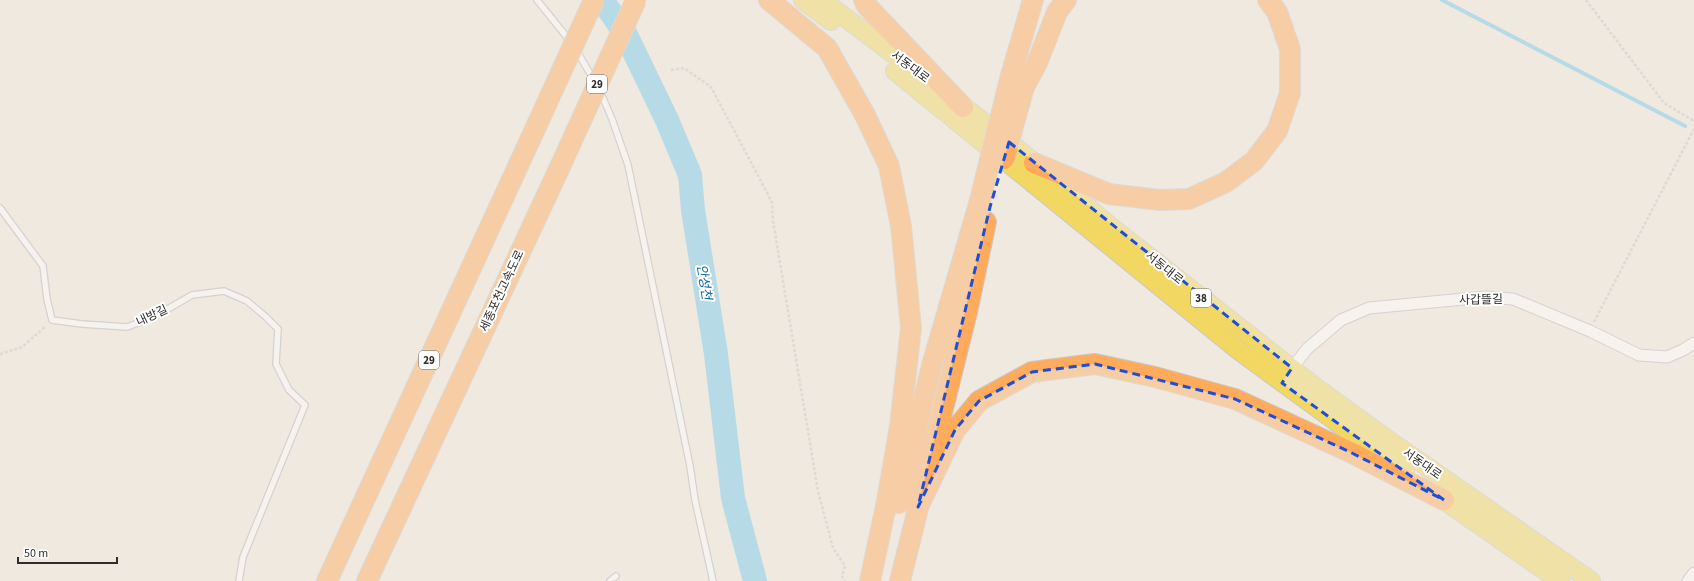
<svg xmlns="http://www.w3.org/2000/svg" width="1694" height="581" font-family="'Source Sans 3','Noto Sans KR',sans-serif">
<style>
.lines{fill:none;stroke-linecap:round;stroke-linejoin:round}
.stream{stroke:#74c8f0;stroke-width:4}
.river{stroke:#74c8f0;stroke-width:24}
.lane-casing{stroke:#b3b5c0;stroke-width:8}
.street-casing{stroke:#b3b5c0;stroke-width:13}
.primary-casing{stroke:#c8c8c8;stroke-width:20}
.highway-casing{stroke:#c8c8c8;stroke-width:22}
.path{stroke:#c8c8c8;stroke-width:2.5;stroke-dasharray:3 2;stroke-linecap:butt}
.lane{stroke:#fff;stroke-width:5.5}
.street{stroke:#fff;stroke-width:11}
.primary{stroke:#f2d862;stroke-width:18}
.highway{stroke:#ffab5b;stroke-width:20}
.highway-bridge-casing{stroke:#c8c8c8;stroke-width:22;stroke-linecap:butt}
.highway-bridge{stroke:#ffab5b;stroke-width:20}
.marked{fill:none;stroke:#1d4ed8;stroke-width:3;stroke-dasharray:8 5;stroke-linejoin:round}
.labels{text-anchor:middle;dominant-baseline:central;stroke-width:4;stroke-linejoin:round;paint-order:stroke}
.shield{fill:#fff;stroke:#6c6c6c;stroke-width:1}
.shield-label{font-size:11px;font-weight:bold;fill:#2d2d2d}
.street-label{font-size:12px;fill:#2d2d2d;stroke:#fff}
.water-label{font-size:13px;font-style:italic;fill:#0d67a2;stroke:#fff}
</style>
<rect width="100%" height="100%" fill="#efe9e0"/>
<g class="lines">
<path class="stream" d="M1442,0L1685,126"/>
<path class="river" d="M602,0L625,33L667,120L690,175L693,210L716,354L733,498L755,581"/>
<g class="lane-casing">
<path id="lane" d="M537,0L570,41
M576,50L594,80
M600,91L612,119L628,165L690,466L695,500L713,581
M0,208L43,266L47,299L52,320L82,324L127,327L154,317L192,295L224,291L247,301L266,317L278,329L276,364L289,390L305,405L243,557L239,581
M610,581L616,576"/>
</g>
<g class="street-casing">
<path id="street" d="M1289,372L1307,349L1341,320L1369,308L1485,297L1513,299L1590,331L1639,355L1667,357L1683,350L1694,343
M1688,581L1694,573"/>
</g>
<g class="primary-casing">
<path id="primary" d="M803,0L831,21
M822,0L1002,136L1110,226L1318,389L1387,439L1591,581
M895,71L1238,350L1405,472
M1432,492L1560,581"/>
</g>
<g class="highway-casing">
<path id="highway" d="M769,0L827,48L865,115L889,166L901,226L911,328L900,426L887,501L870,581
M864,0L867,6L963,107
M1011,75L1033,0
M1024,87L1037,63L1057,12L1066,0
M1034,163L1109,194L1160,200L1189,199L1226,182L1254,161L1277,131L1290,93V49L1277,12L1268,0
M899,503L932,365L980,200
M918,507L955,430L979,401L1032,372L1095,364L1155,377L1235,399L1350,452L1444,500
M327,581L530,140
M367,581L559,169
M900,581L967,312L986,222"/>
</g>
<path class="path" d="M1586,0L1664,103L1694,121
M671,70L684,68L711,87L772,202L773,221L818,491L833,548L845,566L842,576L845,581
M1594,322L1694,129
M0,354L22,347L46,326"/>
<use href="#lane" class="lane"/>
<use href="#street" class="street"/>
<use href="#primary" class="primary"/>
<use href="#highway" class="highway"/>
<g class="highway-bridge-casing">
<path id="highway-bridge" d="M530,140L594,0
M1004,159L1024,87
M559,169L636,0
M980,200L1011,75"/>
</g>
<use href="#highway-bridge" class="highway-bridge"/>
</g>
<path d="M0 0H1694V581H0ZM1009,142L1292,368L1282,383L1444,500L1350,452L1235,399L1095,364L1032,372L979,401L955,430L918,507L990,207Z" fill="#efe9e0" fill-opacity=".55" fill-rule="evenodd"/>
<path class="marked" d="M1009,142L1292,368L1282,383L1444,500L1350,452L1235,399L1095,364L1032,372L979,401L955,430L918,507L990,207Z"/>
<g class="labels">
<g class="shield">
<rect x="587" y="75" width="20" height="18" rx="3"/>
<rect x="1191" y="289" width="20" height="18" rx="3"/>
<rect x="419" y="351" width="20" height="18" rx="3"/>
</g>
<g class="shield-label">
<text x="597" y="84">29</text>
<text x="1201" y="298">38</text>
<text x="429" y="360">29</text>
</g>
<g class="street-label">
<text transform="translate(910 67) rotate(37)">서동대로</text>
<text transform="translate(1164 268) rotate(39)">서동대로</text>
<text transform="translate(502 291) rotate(-65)">세종포천고속도로</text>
<text transform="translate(1481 300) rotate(-1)">사갑뜰길</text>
<text transform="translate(152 316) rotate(-25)">내방길</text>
<text transform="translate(1422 464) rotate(35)">서동대로</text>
</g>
<g class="water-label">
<text transform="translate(704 282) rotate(81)">안성천</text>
</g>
</g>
<path d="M18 557v6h99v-6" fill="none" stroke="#2d2d2d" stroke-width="2"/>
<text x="24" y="557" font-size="12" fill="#2d2d2d" stroke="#ffffff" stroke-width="3" paint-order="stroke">50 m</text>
</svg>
